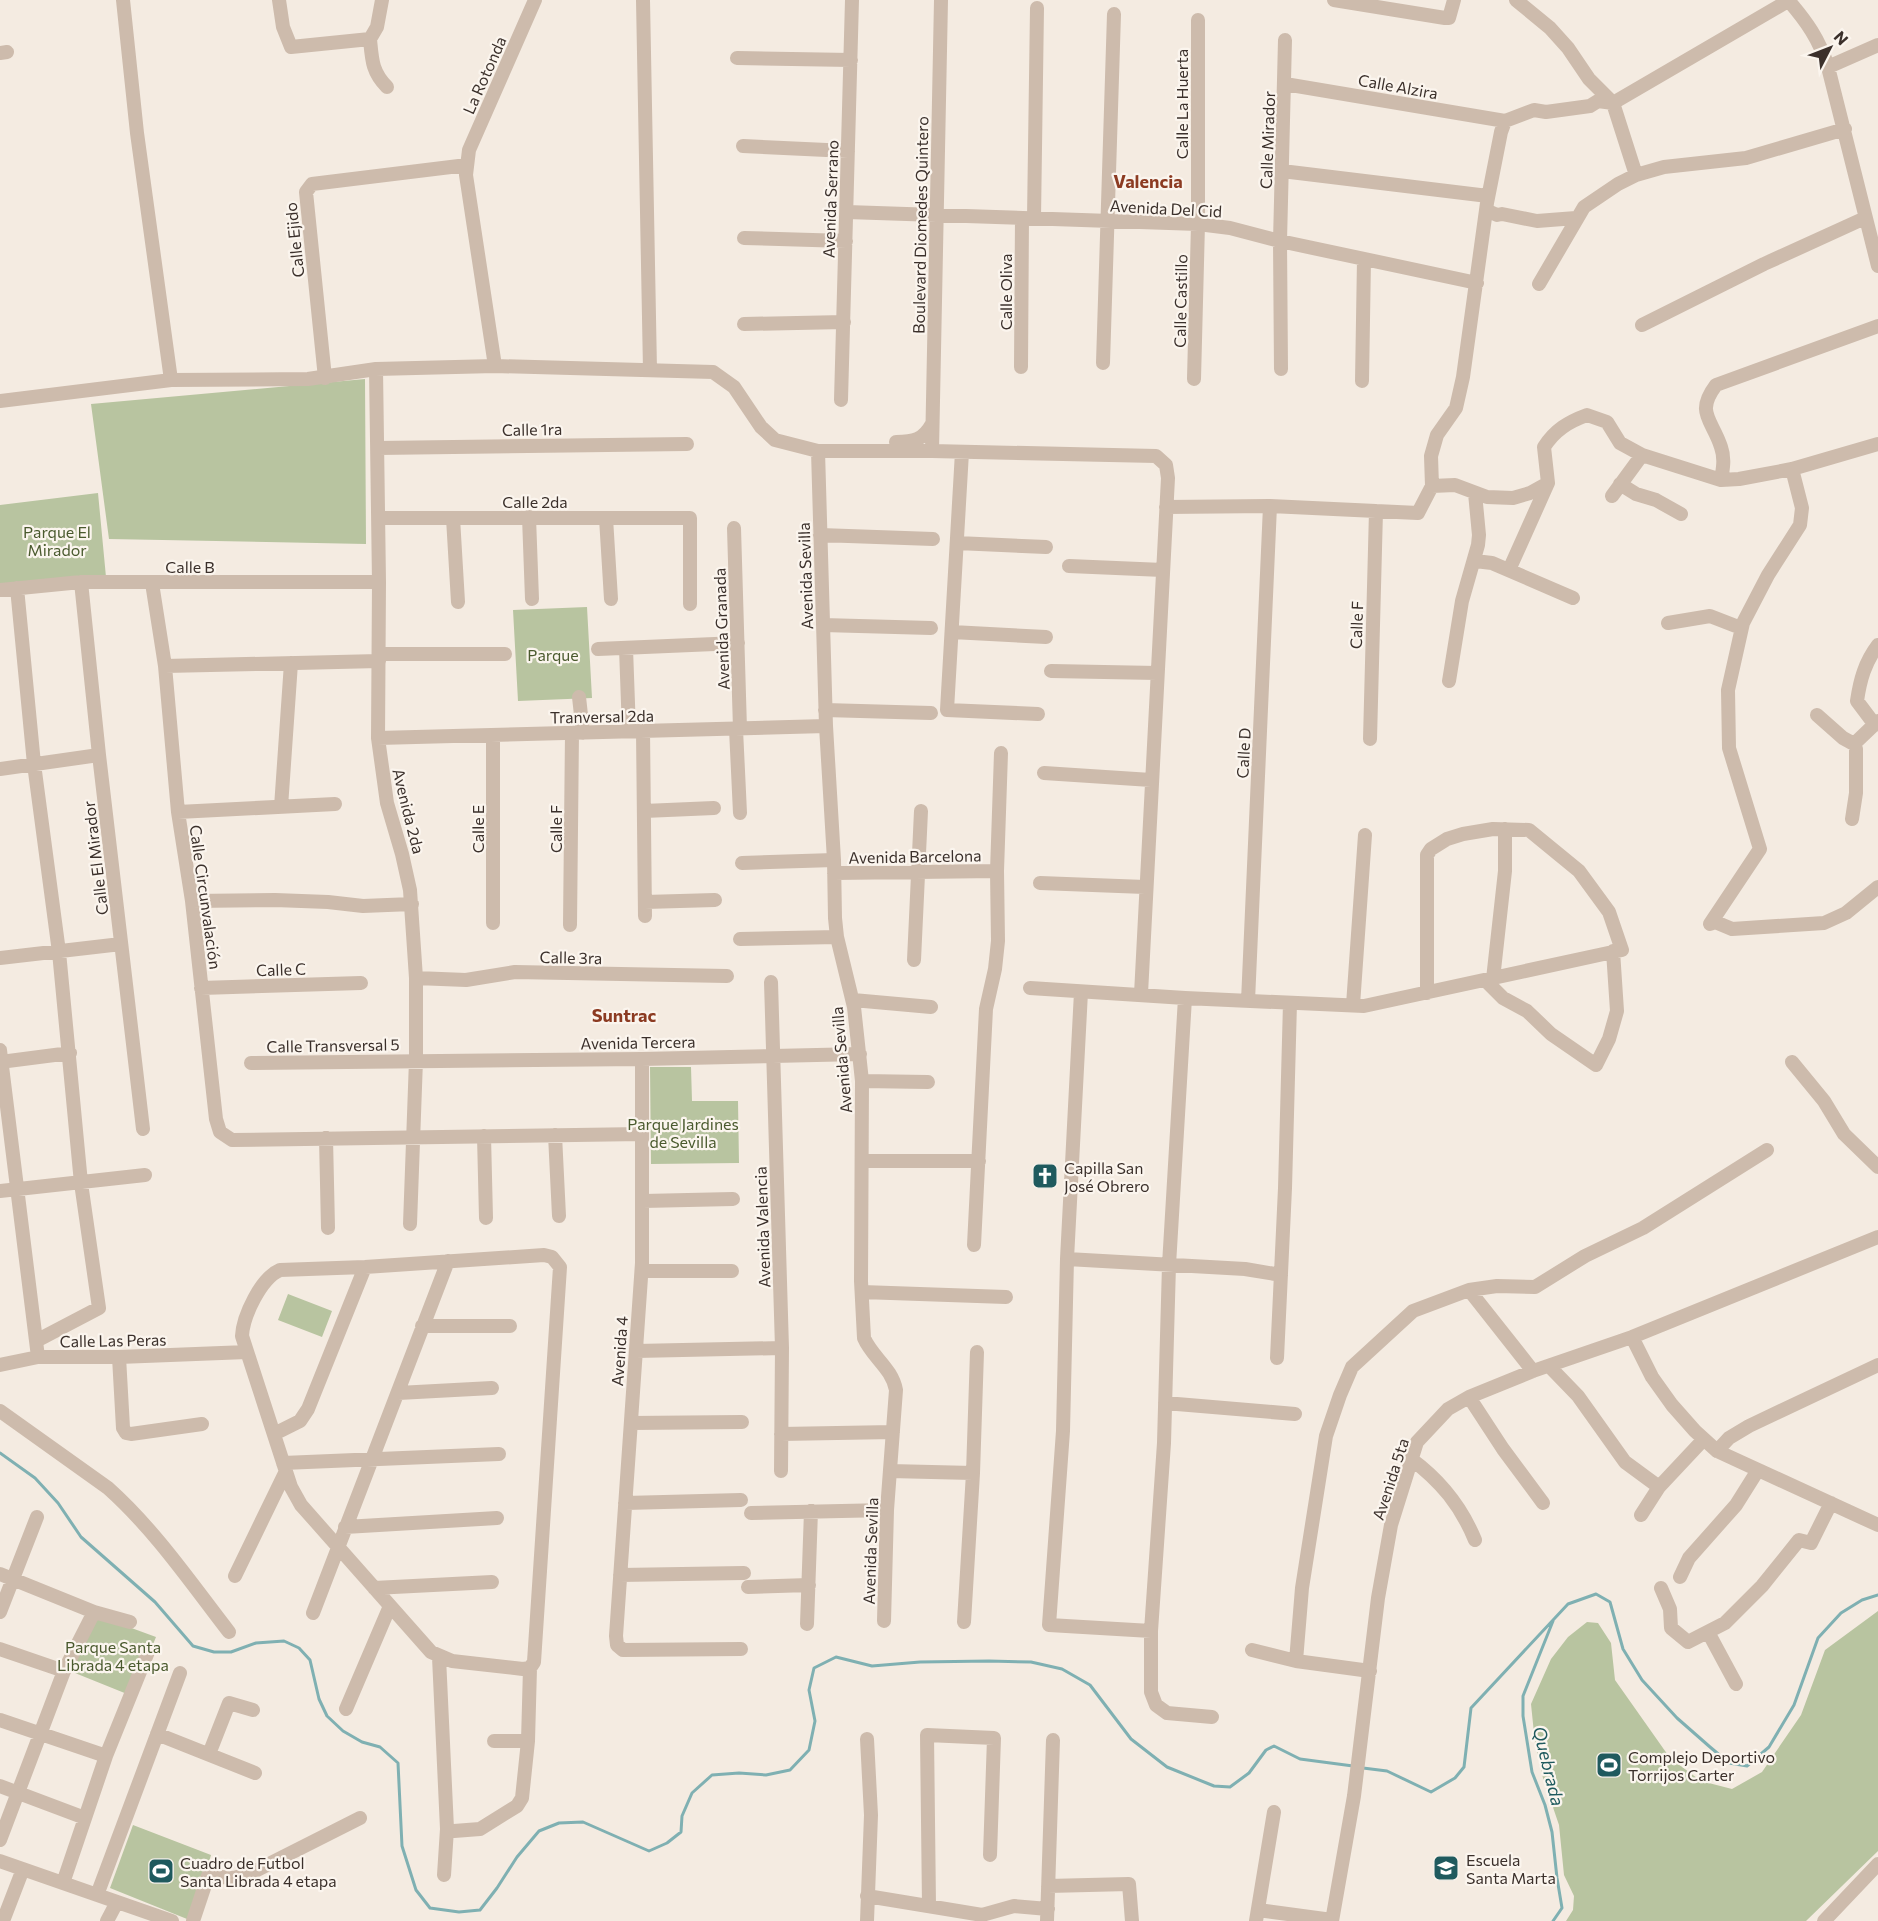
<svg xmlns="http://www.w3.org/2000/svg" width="1878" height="1921" font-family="Commissioner,sans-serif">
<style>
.green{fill:#b8c4a0}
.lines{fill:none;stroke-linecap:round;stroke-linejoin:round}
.stream{stroke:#7fb0b2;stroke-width:3}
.minor{stroke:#cdbbac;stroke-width:14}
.labels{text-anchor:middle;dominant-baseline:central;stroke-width:4.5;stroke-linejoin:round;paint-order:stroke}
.street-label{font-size:16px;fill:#3b302b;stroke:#fbf5ee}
.park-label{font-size:16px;fill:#4a5a2e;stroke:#fbf5ee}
.poi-label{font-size:16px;fill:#3b302b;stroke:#fbf5ee;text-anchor:start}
.neighbourhood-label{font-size:18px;font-weight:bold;fill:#8c3b22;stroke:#fbf5ee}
.water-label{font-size:18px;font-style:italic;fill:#1f5a5e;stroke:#fbf5ee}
</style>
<rect width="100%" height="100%" fill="#f4ebe1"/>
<path class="green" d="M365,379L366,544L109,539L91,404Z
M98,493L106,577L0,590V505Z
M587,607L592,698L518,701L513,610Z
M650,1067H691L692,1101H738L739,1163L651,1164Z
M288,1294L332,1311L322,1337L278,1320Z
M1878,1611V1851L1806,1921H1566L1573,1910L1574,1896L1564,1875L1559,1825L1543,1778L1535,1743L1531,1704L1551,1659L1568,1637L1587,1622L1598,1623L1611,1643L1615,1680L1670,1758L1701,1781L1732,1789L1762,1772L1801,1715L1825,1650Z
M96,1615L156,1637L132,1696L70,1671Z
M133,1825L211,1855L192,1921L110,1888Z"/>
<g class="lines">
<path class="stream" d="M0,1453L35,1478L58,1503L81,1537L155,1602L193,1646L214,1652H231L256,1643L284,1641L299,1648L310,1660L319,1699L327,1716L343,1731L362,1742L380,1747L398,1763L402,1846L416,1890L430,1908L459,1912L480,1910L497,1888L517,1857L539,1831L559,1823L583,1822L649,1851L667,1843L681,1832L682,1816L692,1793L712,1775L739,1773L766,1775L790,1770L809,1750L815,1721L809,1690L814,1668L836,1657L872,1666L920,1662L989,1661L1031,1662L1062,1669L1090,1685L1131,1739L1167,1767L1214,1786L1230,1787L1249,1773L1266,1750L1274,1746L1300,1759L1353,1766
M1553,1621L1523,1696V1716L1532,1772L1545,1805L1552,1832L1557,1878L1562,1908L1553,1921
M1363,1768L1387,1771L1431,1792L1455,1778L1464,1767L1471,1708L1568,1604L1596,1594L1610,1602L1623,1649L1642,1680L1677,1718L1710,1747L1729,1763L1747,1766L1769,1747L1794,1705L1818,1638L1841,1613L1862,1600L1878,1595"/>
<path class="minor" d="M123,0L137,133L171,380
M279,0L283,27L291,47L370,39L377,27L382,0
M643,0L650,370
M1334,0L1445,18H1449L1454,0
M1516,0L1550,28L1568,48L1589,79L1613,103L1636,175
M1788,0C1807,22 1819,39 1828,67L1878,266
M370,39C372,60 372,72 387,87
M0,53L7,52
M737,58L851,60
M1828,67L1878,45
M1285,84L1505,121L1534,110L1546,112L1590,106L1598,101L1613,103L1788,1
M743,146L848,151
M1282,171L1488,196
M1486,210L1497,215L1502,214L1537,221L1576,218
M847,212L1198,224L1230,228L1280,241L1477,283
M1034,218L1037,8
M744,238L846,241
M1539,284L1584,207L1618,184L1636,175L1664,167L1746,158L1845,129
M744,324L844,322
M1642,325L1764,264L1865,218
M1103,363L1114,14
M495,366L466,175L469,150L535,0
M1021,367L1022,218
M376,369L379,582L378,738L387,803L402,854L410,890L416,978V1060L410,1224
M1281,369L1280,241L1285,40
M325,378L306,192L312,184L467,165
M1194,379L1198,224V20
M1362,381L1364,259
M841,400L852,0
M0,401L171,380L308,379L376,369L495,366L713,372L734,387L761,427L775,440L818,451H932L1156,456L1166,465L1168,478L1141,994
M896,442C914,442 923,440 932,424
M378,448L687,444
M818,451L826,726L834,860L835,918L837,937L854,1007L862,1081L861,1281L864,1338C872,1357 892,1368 896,1390L887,1510L884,1621
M932,451L941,0
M962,452L947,710L1038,714
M1721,480C1723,469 1725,458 1721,447C1712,419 1695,413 1716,385L1878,326
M1620,484L1636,494L1656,500L1681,514
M1432,486L1455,485L1487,497L1513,498L1530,493L1548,483
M1612,496L1642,455
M1166,507L1270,506L1418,513L1432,486L1431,456L1437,435L1456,408L1463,377L1487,203L1501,132L1505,121
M529,517L532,599
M379,518H690V604
M453,518L458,602
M606,518L611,599
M734,528L740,729
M820,535L933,539
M957,543L1046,547
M1475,561L1492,563L1573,598
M1069,566L1163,570
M1509,570L1548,483L1544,447C1555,430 1568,422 1587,415L1607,422L1620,443L1642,455L1721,480L1739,479L1792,469L1878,444
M81,582L99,755L143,1129
M152,583L165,666L178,812L192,901L216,1119L220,1132L232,1140L642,1134
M17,588L34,764L59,952L81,1183L99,1308L36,1341
M0,590L81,582H379
M1668,623L1710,616L1741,628
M823,625L931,628
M952,632L1046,637
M626,648L629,731
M598,649L738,643
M379,654H505
M165,666L379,661
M1051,671L1157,673
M1449,681L1462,601L1478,545L1479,535L1475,493
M579,697L583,733
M825,710L931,713
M1817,715L1843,738L1854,744L1856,749V793L1852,819
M1875,725L1857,701C1860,680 1865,662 1878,645
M736,729L740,813
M643,731L645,916
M378,738L826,726
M1370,739L1376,511
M1854,744L1878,721
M0,769L99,755
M1044,773L1151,780
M281,807L291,663
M644,811L714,808
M178,812L335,804
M742,863L834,860
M834,873L997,871
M1040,883L1145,887
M192,901L275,900L328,902L363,906L412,904
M645,902L715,900
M1713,921L1732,929L1824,923L1846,913L1878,887
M493,923V735
M1710,924L1760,849L1729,748L1728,690L1743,623L1768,575L1800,525L1802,508L1792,469
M570,925L572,733
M740,939L837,937
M0,958L121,944
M914,960L921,811
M416,978L466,980L515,972L727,976
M1493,979L1505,871V829
M1485,980L1503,998L1527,1011L1551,1034L1596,1065L1609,1039L1617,1011L1613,951
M771,982L782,1348L781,1471
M201,988L361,983
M1030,988L1185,998L1364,1006L1622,950L1609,912L1579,871L1529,830L1493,829L1463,834L1447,839L1431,849L1427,855V993
M1081,992L1067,1259L1063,1431L1049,1625L1151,1631
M1185,998L1169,1265L1164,1443L1151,1631V1692L1156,1705L1167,1713L1212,1717
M853,1000L931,1007
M1248,1001L1270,506
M1353,1005L1365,835
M0,1050L38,1357
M642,1059V1263L616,1636L617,1645L623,1650L741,1649
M0,1062L70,1053
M1792,1062L1824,1101L1844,1134L1878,1167
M251,1063L642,1059L860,1054
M862,1081L928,1082
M555,1135L559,1216
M484,1136L486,1218
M326,1138L328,1228
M862,1161H979
M0,1191L145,1175
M643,1201L733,1199
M974,1245L986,1009L995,969L998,941L997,871L1001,753
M1067,1259L1245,1269L1281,1275
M642,1271H732
M1469,1290L1533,1371
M862,1292L1006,1297
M422,1326H510
M1632,1337L1652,1377L1672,1405L1695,1431L1717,1451L1878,1525
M636,1351L782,1348
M119,1357L123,1428L126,1433L131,1434L202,1424
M1277,1358L1285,1188L1290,1003
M0,1365L38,1357H119L247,1352
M1549,1366L1578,1396L1625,1462L1659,1487
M398,1393L492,1388
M1469,1397L1503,1449L1543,1503
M1165,1403L1295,1414
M0,1411L108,1488C155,1530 191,1583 229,1632
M631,1423L742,1422
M274,1434L300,1421L308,1409L365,1267
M781,1434L893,1432
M1717,1451L1729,1438L1749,1426L1878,1365
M1411,1459C1441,1481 1461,1506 1475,1540
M283,1463L499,1454
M890,1471L973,1473
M625,1503L741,1500
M751,1513L887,1510
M1641,1515L1659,1487L1704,1439
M345,1527L497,1518
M0,1574L94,1612L130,1622
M620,1575L744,1573
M235,1576L286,1471
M1680,1577L1689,1558L1736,1505L1758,1470
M748,1587L809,1585
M374,1588L492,1582
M1661,1588L1670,1609L1671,1628L1688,1642L1725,1623L1762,1586L1799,1540L1811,1543L1831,1503
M0,1612L37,1517
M313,1613L448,1261
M964,1622L973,1473L977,1352
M807,1624L811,1511
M1708,1632L1736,1684
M0,1649L64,1671
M1252,1650L1296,1661L1370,1671
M439,1657L447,1829L444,1875
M1296,1661L1302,1588L1326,1436L1340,1395L1352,1367L1413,1311L1469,1290L1497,1286L1535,1287L1585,1256L1643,1228L1767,1150
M346,1709L390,1606
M0,1720L106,1756
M157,1734L255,1773
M494,1741H528
M209,1754L229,1703L253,1710
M0,1786L85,1818
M447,1829L454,1831L480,1829L517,1806L522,1798L528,1741L530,1668L534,1662L560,1267L552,1257L544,1255L365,1267L280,1270C261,1278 243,1316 242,1336L291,1487L301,1505L431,1652L452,1661L523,1669L530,1668
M0,1840L64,1671L94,1612
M0,1861L172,1921
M63,1883L106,1756L148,1652
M1048,1886L1129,1884L1132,1921
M97,1895L180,1673
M867,1896L982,1915L1014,1906L1048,1909
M929,1905L927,1735L994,1738L990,1855
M1258,1910L1332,1920
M3,1921L23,1869
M107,1921L117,1902
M193,1921L208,1876L234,1878L257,1870L360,1818
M867,1921L871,1815L867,1739
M1047,1921L1053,1740
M1256,1921L1274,1812
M1332,1921L1354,1796L1378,1598L1391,1525L1417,1442L1448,1409L1469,1397L1533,1371L1632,1337L1878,1237
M1824,1921L1878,1864"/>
</g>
<defs>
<g id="church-square" transform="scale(1.35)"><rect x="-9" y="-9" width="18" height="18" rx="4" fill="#1f5a5e" stroke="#fbf5ee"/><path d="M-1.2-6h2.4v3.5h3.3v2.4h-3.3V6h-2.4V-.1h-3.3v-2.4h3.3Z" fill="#fff"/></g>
<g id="stadium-square" transform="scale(1.35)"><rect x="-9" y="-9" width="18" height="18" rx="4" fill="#1f5a5e" stroke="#fbf5ee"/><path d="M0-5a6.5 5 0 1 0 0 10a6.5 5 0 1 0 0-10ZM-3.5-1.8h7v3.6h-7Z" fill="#fff"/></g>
<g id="school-square" transform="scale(1.35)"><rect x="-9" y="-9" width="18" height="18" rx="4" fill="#1f5a5e" stroke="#fbf5ee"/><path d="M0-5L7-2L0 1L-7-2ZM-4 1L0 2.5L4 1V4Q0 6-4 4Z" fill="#fff"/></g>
</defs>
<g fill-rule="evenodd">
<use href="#church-square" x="1045" y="1176"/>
<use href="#stadium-square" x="1609" y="1765"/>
<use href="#school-square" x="1446" y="1868"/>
<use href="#stadium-square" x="161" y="1871"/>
</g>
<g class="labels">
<g class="street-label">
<text transform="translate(484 75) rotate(-66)">La Rotonda</text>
<text transform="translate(1398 86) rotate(10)">Calle Alzira</text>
<text transform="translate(1181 104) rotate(-90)">Calle La Huerta</text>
<text transform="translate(1267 140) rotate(-88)">Calle Mirador</text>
<text transform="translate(830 199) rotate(-88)">Avenida Serrano</text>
<text transform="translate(1166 208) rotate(3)">Avenida Del Cid</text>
<text transform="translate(920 225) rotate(-89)">Boulevard Diomedes Quintero</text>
<text transform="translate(294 240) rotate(-96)">Calle Ejido</text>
<text transform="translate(1005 292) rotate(-90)">Calle Oliva</text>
<text transform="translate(1180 301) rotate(-89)">Calle Castillo</text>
<text transform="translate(532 429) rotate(-1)">Calle 1ra</text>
<text x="535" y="501">Calle 2da</text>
<text x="190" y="566">Calle B</text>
<text transform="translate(805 576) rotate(-92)">Avenida Sevilla</text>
<text transform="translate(1356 625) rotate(-88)">Calle F</text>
<text transform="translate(721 629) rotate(-92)">Avenida Granada</text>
<text transform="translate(602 716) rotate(-1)">Tranversal 2da</text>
<text transform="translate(1243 753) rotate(-87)">Calle D</text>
<text transform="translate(409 811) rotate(76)">Avenida 2da</text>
<text transform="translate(477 829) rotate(-90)">Calle E</text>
<text transform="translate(555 829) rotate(-90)">Calle F</text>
<text transform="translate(915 856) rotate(-1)">Avenida Barcelona</text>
<text transform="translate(95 858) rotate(-97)">Calle El Mirador</text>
<text transform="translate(206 897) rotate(82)">Calle Circunvalación</text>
<text transform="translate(571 957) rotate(1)">Calle 3ra</text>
<text transform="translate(281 969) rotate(-2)">Calle C</text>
<text transform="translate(638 1042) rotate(-1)">Avenida Tercera</text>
<text transform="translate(333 1045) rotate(-1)">Calle Transversal 5</text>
<text transform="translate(841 1060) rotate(-95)">Avenida Sevilla</text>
<text transform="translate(762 1227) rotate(-92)">Avenida Valencia</text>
<text transform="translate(113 1340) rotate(-1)">Calle Las Peras</text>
<text transform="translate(619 1351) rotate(-86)">Avenida 4</text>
<text transform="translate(1390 1479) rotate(-72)">Avenida 5ta</text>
<text transform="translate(870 1551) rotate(-88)">Avenida Sevilla</text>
</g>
<g class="park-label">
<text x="57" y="531">Parque El<tspan x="57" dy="18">Mirador</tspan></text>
<text x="553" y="654">Parque</text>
<text x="683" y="1123">Parque Jardines<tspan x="683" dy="18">de Sevilla</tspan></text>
<text x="113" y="1646">Parque Santa<tspan x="113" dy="18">Librada 4 etapa</tspan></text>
</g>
<g class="poi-label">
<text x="1064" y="1167">Capilla San<tspan x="1064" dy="18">José Obrero</tspan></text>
<text x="1628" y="1756">Complejo Deportivo<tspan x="1628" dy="18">Torrijos Carter</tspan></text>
<text x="1466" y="1859">Escuela<tspan x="1466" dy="18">Santa Marta</tspan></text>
<text x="180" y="1862">Cuadro de Futbol<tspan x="180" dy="18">Santa Librada 4 etapa</tspan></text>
</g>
<g class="neighbourhood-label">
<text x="1148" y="181">Valencia</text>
<text x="624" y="1015">Suntrac</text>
</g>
<g class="water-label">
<text transform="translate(1549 1766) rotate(76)">Quebrada</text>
</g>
</g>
<g transform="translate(1830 48) rotate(48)" stroke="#fbf5ee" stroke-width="4.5" paint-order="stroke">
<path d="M0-4.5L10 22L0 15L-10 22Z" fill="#3b302b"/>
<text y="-9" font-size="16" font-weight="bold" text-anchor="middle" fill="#3b302b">N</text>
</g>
</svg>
